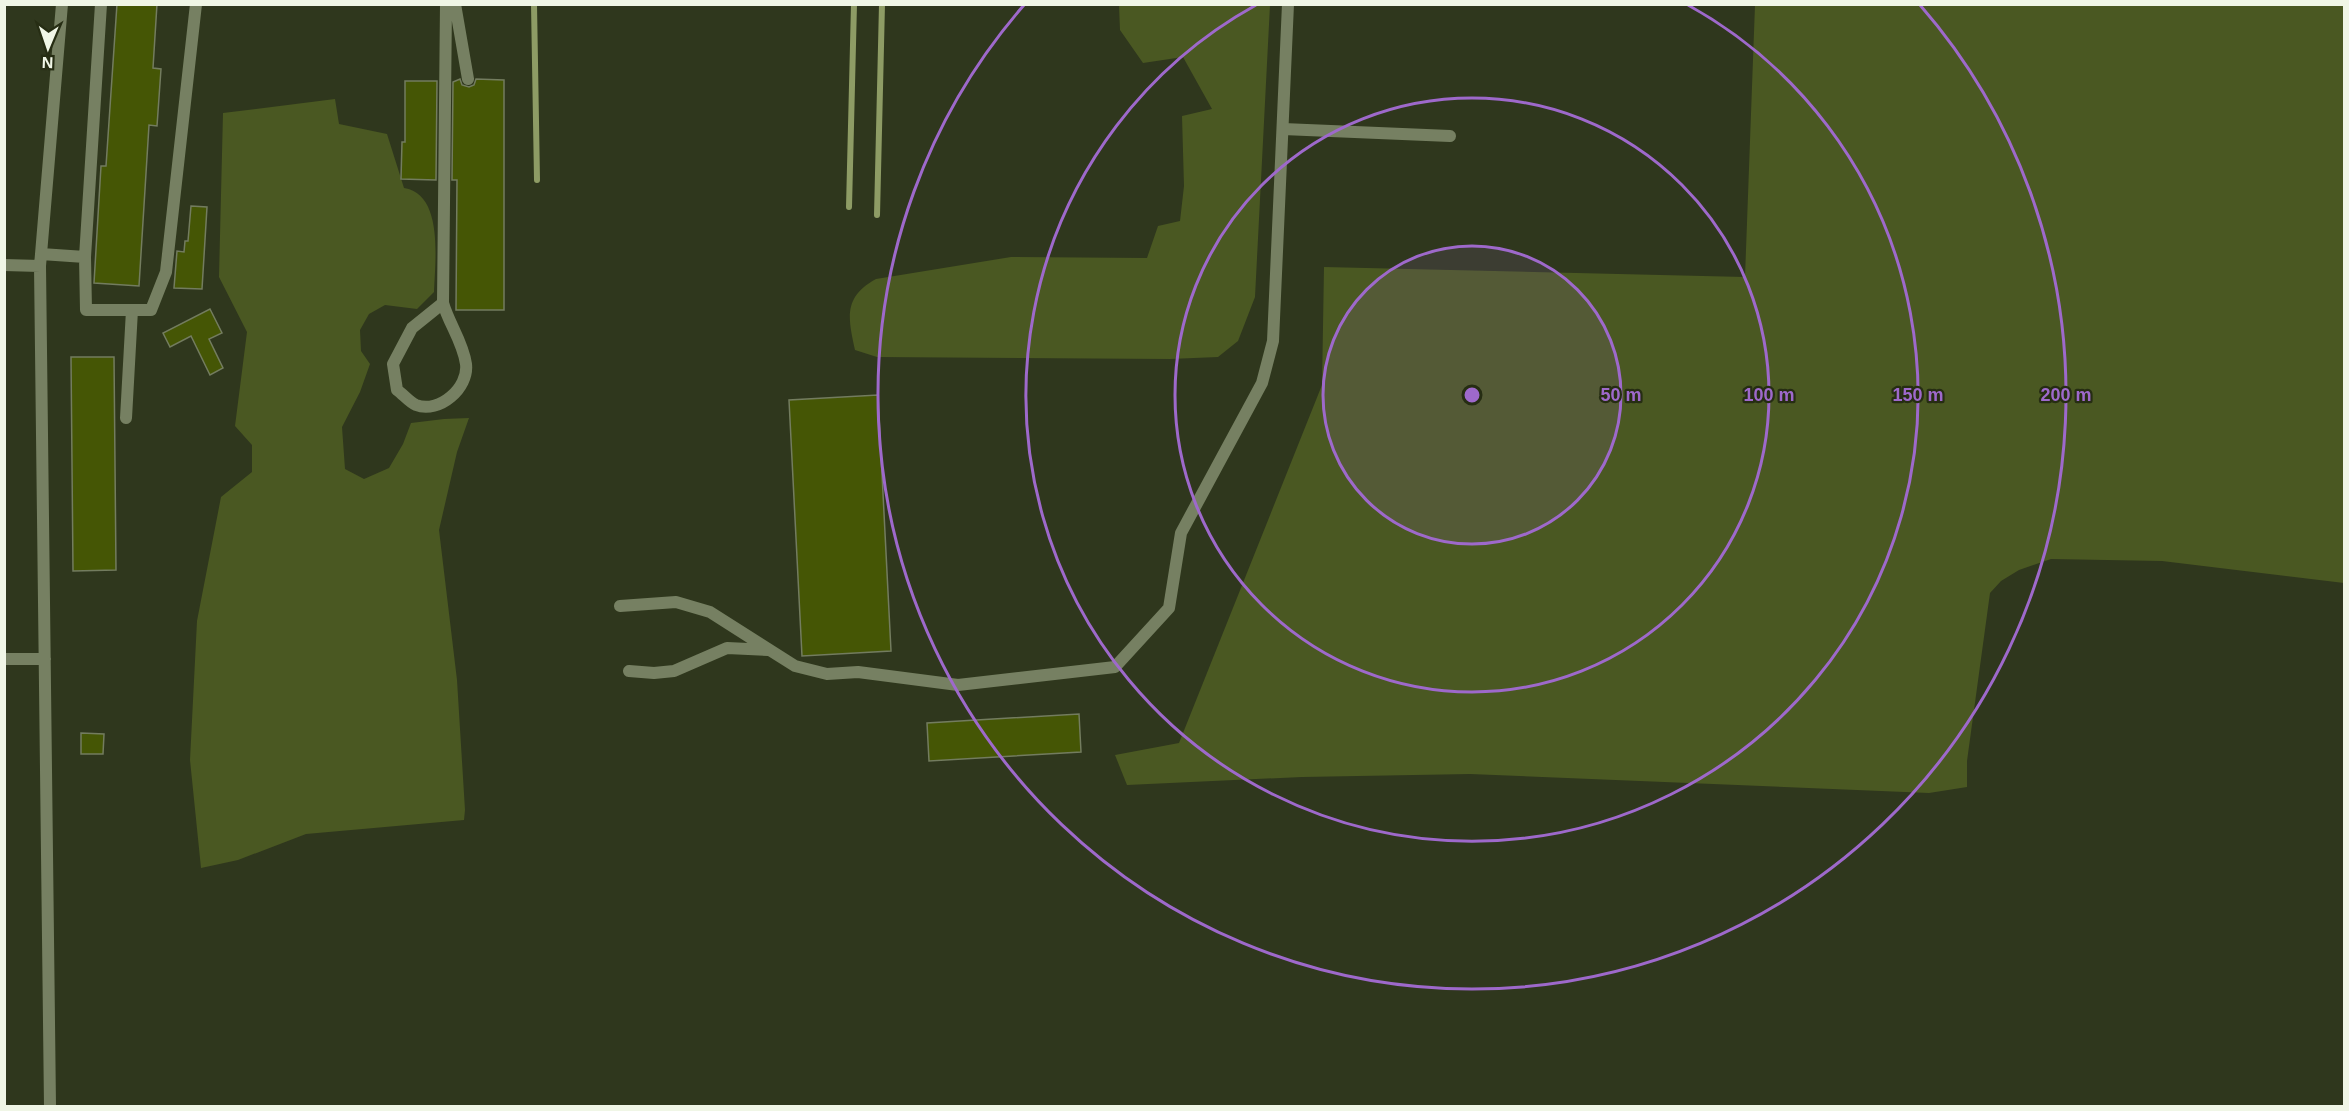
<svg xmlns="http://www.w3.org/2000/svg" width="2349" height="1111" font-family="Helvetica,sans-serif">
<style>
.green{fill:#4a5822}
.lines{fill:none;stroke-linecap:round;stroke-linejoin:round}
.stream{stroke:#8e9c65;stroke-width:6}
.building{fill:#455605;stroke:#737c5f;stroke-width:1.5}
.lane{stroke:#768062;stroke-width:12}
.ring{fill:none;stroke:#9e69cb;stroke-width:3}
.centre{fill:#9e69cb;stroke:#262d13;stroke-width:3}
.ring-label{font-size:18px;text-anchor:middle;font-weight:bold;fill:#9e69cb;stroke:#262d13;stroke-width:4.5;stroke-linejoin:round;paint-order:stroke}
</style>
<rect width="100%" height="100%" fill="#2f371d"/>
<path class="green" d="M1119,5H1270L1255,297L1238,341L1218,357L1170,359L877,357L855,350C848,318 843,297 876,279L1011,257L1147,258L1158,226L1180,221L1184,186L1182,116L1212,109L1183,57L1143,63L1120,30Z
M1755,5H2344V583L2162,561L2051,559L2019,570L2001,581L1990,593L1967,761V787L1929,793L1470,774L1302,777L1127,785L1115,755L1179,743L1322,385L1324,267L1745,277Z
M335,99L339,124L387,134L404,188C444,194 435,262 434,292L417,309L385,305L369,314L360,330L361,351L370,364L360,392L342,427L345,469L364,479L389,468L403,444L411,423L444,419L469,418L457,452L439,530L457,680L465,810L464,820L306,834L238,860L201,868L190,760L197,621L221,497L252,472V445L235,426L247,332L219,277L223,113Z"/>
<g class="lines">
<path class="stream" d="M534,4L537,180
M849,207L854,4
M877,215L882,4"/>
</g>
<path class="building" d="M117,4H157L153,68L161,69L157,126L149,125L139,286L94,283L101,166H106Z
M460,79L462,85L469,87L474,85L476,79L504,80V310H456L457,180H452L453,82Z
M405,81H437L436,180L401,179L402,142H405Z
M191,206L207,207L202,289L174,288L177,251L184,252L185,241H188Z
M210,309L222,333L209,339L223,368L210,375L191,336L170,347L163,333Z
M71,357H114L116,570L73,571Z
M878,395L891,651L802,656L789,400Z
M1079,714L1081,752L929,761L927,723Z
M81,733L104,734L103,754H81Z"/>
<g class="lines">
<path class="lane" d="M455,4L468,79
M1283,129L1450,136
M41,254L85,257L86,310H151L166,272L196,4
M85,257L101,4
M4,265L40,266
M443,303L412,328L393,364L397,390C403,394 409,402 416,405C439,414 469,388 466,364C463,342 449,324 443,303L446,4
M126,418L132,310
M620,606L676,602L710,612L795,666L827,674L858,672L958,685L1115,667L1169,608L1181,533L1262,383L1273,341L1288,4
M4,659H45
M629,671L654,673L674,671L727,648L768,650
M50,1106L40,266L62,4"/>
</g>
<circle cx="1472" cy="395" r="149" fill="#9e69cb" fill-opacity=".12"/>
<g class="ring">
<circle cx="1472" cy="395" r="149"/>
<circle cx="1472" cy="395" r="297"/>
<path d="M1688 5A446 446 0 1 1 1256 5"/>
<path d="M1920 5A594 594 0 1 1 1024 5"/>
</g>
<circle cx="1472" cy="395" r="9" class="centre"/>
<g class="ring-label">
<text x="1621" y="401">50 m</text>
<text x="1769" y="401">100 m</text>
<text x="1918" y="401">150 m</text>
<text x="2066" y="401">200 m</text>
</g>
<rect width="2349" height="1111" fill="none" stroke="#f0f6e6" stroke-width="12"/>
<g transform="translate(48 48) rotate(182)" stroke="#262d13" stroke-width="4.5" paint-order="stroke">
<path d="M0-4.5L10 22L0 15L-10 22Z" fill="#f0f6e6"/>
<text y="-9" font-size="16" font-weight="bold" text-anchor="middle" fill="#f0f6e6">N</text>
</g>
</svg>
